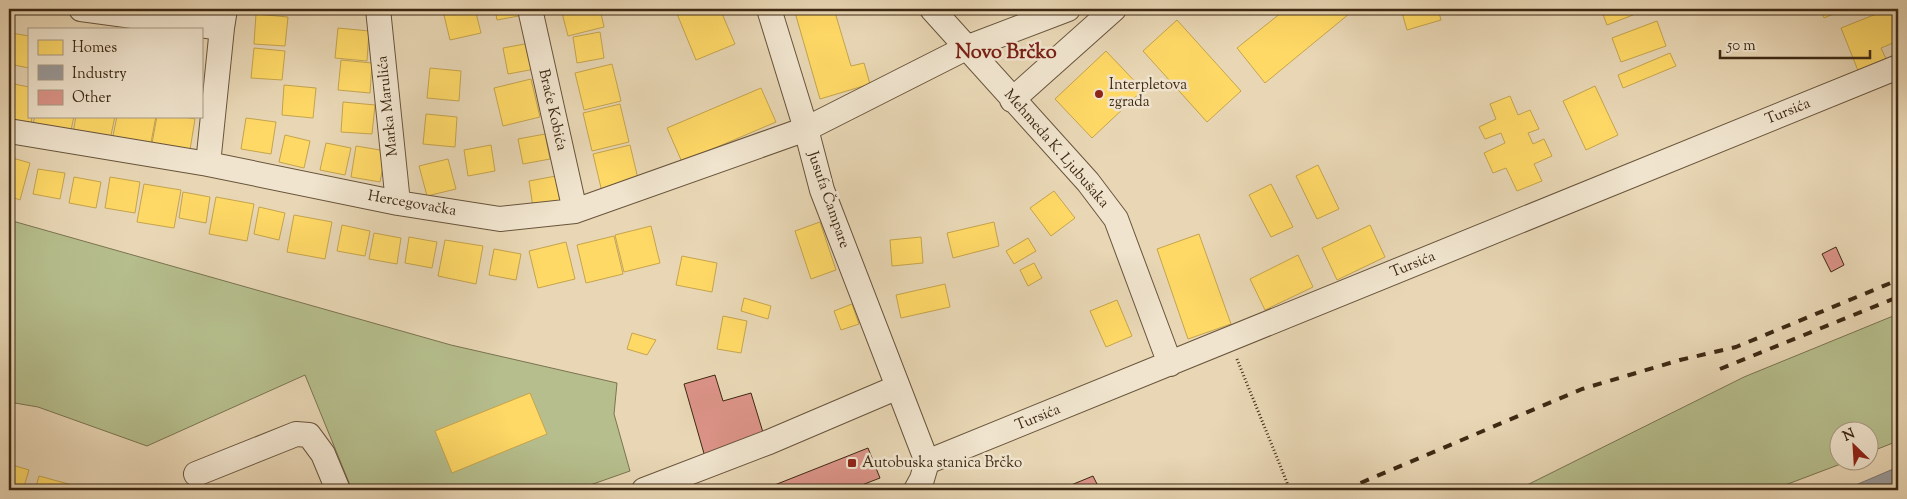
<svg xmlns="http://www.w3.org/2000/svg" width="1907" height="499" font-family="'Sorts Mill Goudy',serif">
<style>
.green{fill:#b6be8d;stroke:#7a7450}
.homes{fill:#ffd966;stroke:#c5a44d}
.industry{fill:#999;stroke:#7d7771}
.building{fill:#db9387;stroke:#3d2913}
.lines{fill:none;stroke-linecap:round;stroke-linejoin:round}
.minor-casing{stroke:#68543b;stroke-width:26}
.path{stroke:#3d2913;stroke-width:3;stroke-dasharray:1 2.5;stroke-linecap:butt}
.minor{stroke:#f0e4ce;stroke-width:24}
.rail{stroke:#3d2913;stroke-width:4;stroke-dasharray:9 9;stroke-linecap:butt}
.poi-dot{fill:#8f2418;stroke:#f0e4ce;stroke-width:2}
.labels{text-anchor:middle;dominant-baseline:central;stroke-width:5;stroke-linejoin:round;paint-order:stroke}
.poi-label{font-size:15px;fill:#3d2913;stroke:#f0e4ce;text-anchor:start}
.street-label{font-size:15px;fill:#3d2913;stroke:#f0e4ce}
.district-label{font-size:20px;font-weight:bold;fill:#7a1f14;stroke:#f0e4ce}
</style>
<rect width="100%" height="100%" fill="#e8d6b4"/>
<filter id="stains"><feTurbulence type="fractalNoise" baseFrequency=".004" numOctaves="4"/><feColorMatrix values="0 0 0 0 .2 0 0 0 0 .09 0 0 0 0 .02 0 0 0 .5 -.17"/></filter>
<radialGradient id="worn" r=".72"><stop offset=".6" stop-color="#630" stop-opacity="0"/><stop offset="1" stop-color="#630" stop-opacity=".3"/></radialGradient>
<path class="green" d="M9,220L451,345L617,383L614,414L630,471L576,490H352L305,375L147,446L38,407L9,402Z
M1898,314V441L1870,452V432H1840V462H1846L1772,490H1517L1744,377Z"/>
<path class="homes" d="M187,9H217L215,22L185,17Z
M326,9H358V14L326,11Z
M409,9H434L411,14Z
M454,9H475L481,33L450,40L443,11Z
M495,9H523L524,15L497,20Z
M561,9H600L604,27L568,36Z
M675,9H720L735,44L696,60Z
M794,9H834L851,66L864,63L870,84L820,99Z
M1286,9H1355L1265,83L1237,48Z
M1401,9H1438L1441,20L1407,30Z
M1601,9H1630L1633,15L1607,25Z
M1820,9H1845L1824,18Z
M1889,9H1898V41L1881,48L1887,61L1859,73L1841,28Z
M256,14L288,17L285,46L254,44Z
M1177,20L1241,91L1207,122L1143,51Z
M1657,21L1666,46L1621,62L1612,38Z
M338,28L369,31L367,61L335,58Z
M600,32L604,58L577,63L573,37Z
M11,33L29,36V68L9,64Z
M530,43L535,69L508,74L503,48Z
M254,48L285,51L282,80L251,78Z
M1106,51L1143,90L1092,138L1055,99Z
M1670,53L1676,66L1623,88L1618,75Z
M341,60L372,63L370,93L338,90Z
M612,64L621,101L584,110L575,73Z
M430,68L461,71L459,101L427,98Z
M531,79L540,117L503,126L494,88Z
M9,83L29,87V116H32L31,126L9,121Z
M284,85L316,88L313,118L282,115Z
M1595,86L1618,135L1586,150L1563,101Z
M761,88L776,122L682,162L667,128Z
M1510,96L1518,115L1530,110L1539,129L1528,133L1533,144L1544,139L1552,156L1534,164L1542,181L1517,191L1506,168L1493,173L1484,153L1505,143L1501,133L1485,139L1479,127L1496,119L1490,104Z
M343,102L375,105L372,134L341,132Z
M620,104L629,142L592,151L583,113Z
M426,114L457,117L455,147L423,144Z
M35,116H74L70,135L32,128Z
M76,116H115L110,140L73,133Z
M117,116H156L150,148L112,141Z
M157,116H179L195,119L189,156L151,149Z
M246,118L276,122L271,154L241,149Z
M545,134L550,159L523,164L518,139Z
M285,135L310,141L304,168L279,162Z
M326,143L351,148L345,175L320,170Z
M491,145L495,171L468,176L464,150Z
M630,145L639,183L602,192L593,154Z
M356,146L386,151L380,182L351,177Z
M9,157L30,163L20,200L9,196Z
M448,159L456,189L427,196L419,166Z
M1318,165L1339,209L1317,219L1296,176Z
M38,169L65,173L60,199L33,194Z
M556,176L560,202L533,207L529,181Z
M74,177L101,182L96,208L69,203Z
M110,177L140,182L135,213L105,208Z
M144,184L181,190L174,228L137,222Z
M1271,184L1293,227L1271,237L1249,195Z
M1054,191L1075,218L1051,236L1030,208Z
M183,192L210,197L206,223L179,218Z
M216,197L254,204L247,241L209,234Z
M259,207L285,213L279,240L254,234Z
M294,215L332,222L325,259L287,252Z
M820,222L836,270L811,279L795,231Z
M994,222L999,246L953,258L947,233Z
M342,225L370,231L365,256L337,251Z
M1370,225L1385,257L1337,280L1322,248Z
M651,226L660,263L624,272L615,235Z
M374,233L401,238L397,264L369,259Z
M1199,234L1231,324L1188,339L1157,249Z
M614,236L623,274L586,283L577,245Z
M409,237L437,242L432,268L405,263Z
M921,237L923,263L892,266L890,240Z
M1028,238L1036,251L1014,264L1006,251Z
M445,240L483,246L476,284L438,276Z
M566,242L575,279L538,288L529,251Z
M494,249L521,254L516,280L489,275Z
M1298,255L1313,287L1265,310L1250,279Z
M682,256L717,263L712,292L676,285Z
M1034,263L1042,278L1028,286L1020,270Z
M945,284L950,307L901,318L896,295Z
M744,298L771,306L768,319L741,311Z
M1117,300L1132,336L1106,347L1090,311Z
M852,304L859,324L841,330L834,311Z
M723,316L747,321L741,353L717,349Z
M632,333L656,340L647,355L627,349Z
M530,393L547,434L452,473L435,431Z
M9,464L29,470L23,490H9Z
M39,476L76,486L75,490H35Z"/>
<path class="industry" d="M1898,467V490H1844Z"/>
<path class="building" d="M1836,247L1844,265L1831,272L1822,254Z
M715,375L723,401L751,393L765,439L705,457L684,384Z
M868,448L880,478L849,490H762Z
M1093,476L1100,490H1059Z"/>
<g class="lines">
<g class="minor-casing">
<path id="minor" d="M81,9L222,28
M378,9L398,203
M530,9L575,211
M769,9L806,129L822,190L927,462L922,479L916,490
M932,9L1088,182L1116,219L1170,364
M1012,100L1114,9
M9,131L208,164L398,203L500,219L575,211L806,129L966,48L1068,9
M208,164L222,28L225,9
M927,462L1898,67
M196,474L296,434L309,435L323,454L338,490
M644,490L769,442L898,387"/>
</g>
<path class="path" d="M1237,359L1290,490"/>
<use href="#minor" class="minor"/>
<path class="rail" d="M1720,369L1898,297
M1344,490L1582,389L1680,360L1736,347L1898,280"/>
</g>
<g class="poi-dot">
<circle cx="1099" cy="94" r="5"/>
<rect x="847" y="458" width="10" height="10" rx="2.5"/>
</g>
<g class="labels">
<g class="poi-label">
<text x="1109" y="85">Interpletova<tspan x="1109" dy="17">zgrada</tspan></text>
<text x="862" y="463">Autobuska stanica Brčko</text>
</g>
<g class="street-label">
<text transform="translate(388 106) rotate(-96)">Marka Marulića</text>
<text transform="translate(552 110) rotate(77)">Braće Kobića</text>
<text transform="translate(1788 112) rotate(-22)">Tursića</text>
<text transform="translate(1056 149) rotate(49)">Mehmeda K. Ljubušaka</text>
<text transform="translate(828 200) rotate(71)">Jusufa Čampare</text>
<text transform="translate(412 204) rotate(10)">Hercegovačka</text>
<text transform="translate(1413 265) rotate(-22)">Tursića</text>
<text transform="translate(1038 418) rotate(-22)">Tursića</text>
</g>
<g class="district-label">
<text x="1006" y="53">Novo Brčko</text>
</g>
</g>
<rect width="1907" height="499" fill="none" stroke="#e8d6b4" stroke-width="30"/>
<rect x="10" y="10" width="1887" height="479" fill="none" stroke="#3d2913" stroke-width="2.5"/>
<rect x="15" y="15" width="1877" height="469" fill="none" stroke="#3d2913"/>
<rect x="28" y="28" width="175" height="90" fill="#f0e4ce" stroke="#a89983"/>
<rect x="38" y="40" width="25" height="15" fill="#ffd966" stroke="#a89983"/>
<text x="72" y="52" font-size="15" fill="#3d2913">Homes</text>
<rect x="38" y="65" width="25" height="15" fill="#999999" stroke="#a89983"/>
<text x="72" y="78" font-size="15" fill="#3d2913">Industry</text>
<rect x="38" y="90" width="25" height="15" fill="#db9387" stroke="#a89983"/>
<text x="72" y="102" font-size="15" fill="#3d2913">Other</text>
<g transform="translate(1854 446) rotate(335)"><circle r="24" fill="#f0e4ce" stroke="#a89983"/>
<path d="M0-4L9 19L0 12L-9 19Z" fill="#8f2418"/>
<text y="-8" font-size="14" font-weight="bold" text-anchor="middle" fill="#3d2913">N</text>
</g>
<path d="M1720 50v8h150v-8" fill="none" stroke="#3d2913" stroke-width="2.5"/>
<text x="1727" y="50" font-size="15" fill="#3d2913" stroke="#f0e4ce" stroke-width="4" paint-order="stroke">50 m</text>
<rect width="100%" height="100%" filter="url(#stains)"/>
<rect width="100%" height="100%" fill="url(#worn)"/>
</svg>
